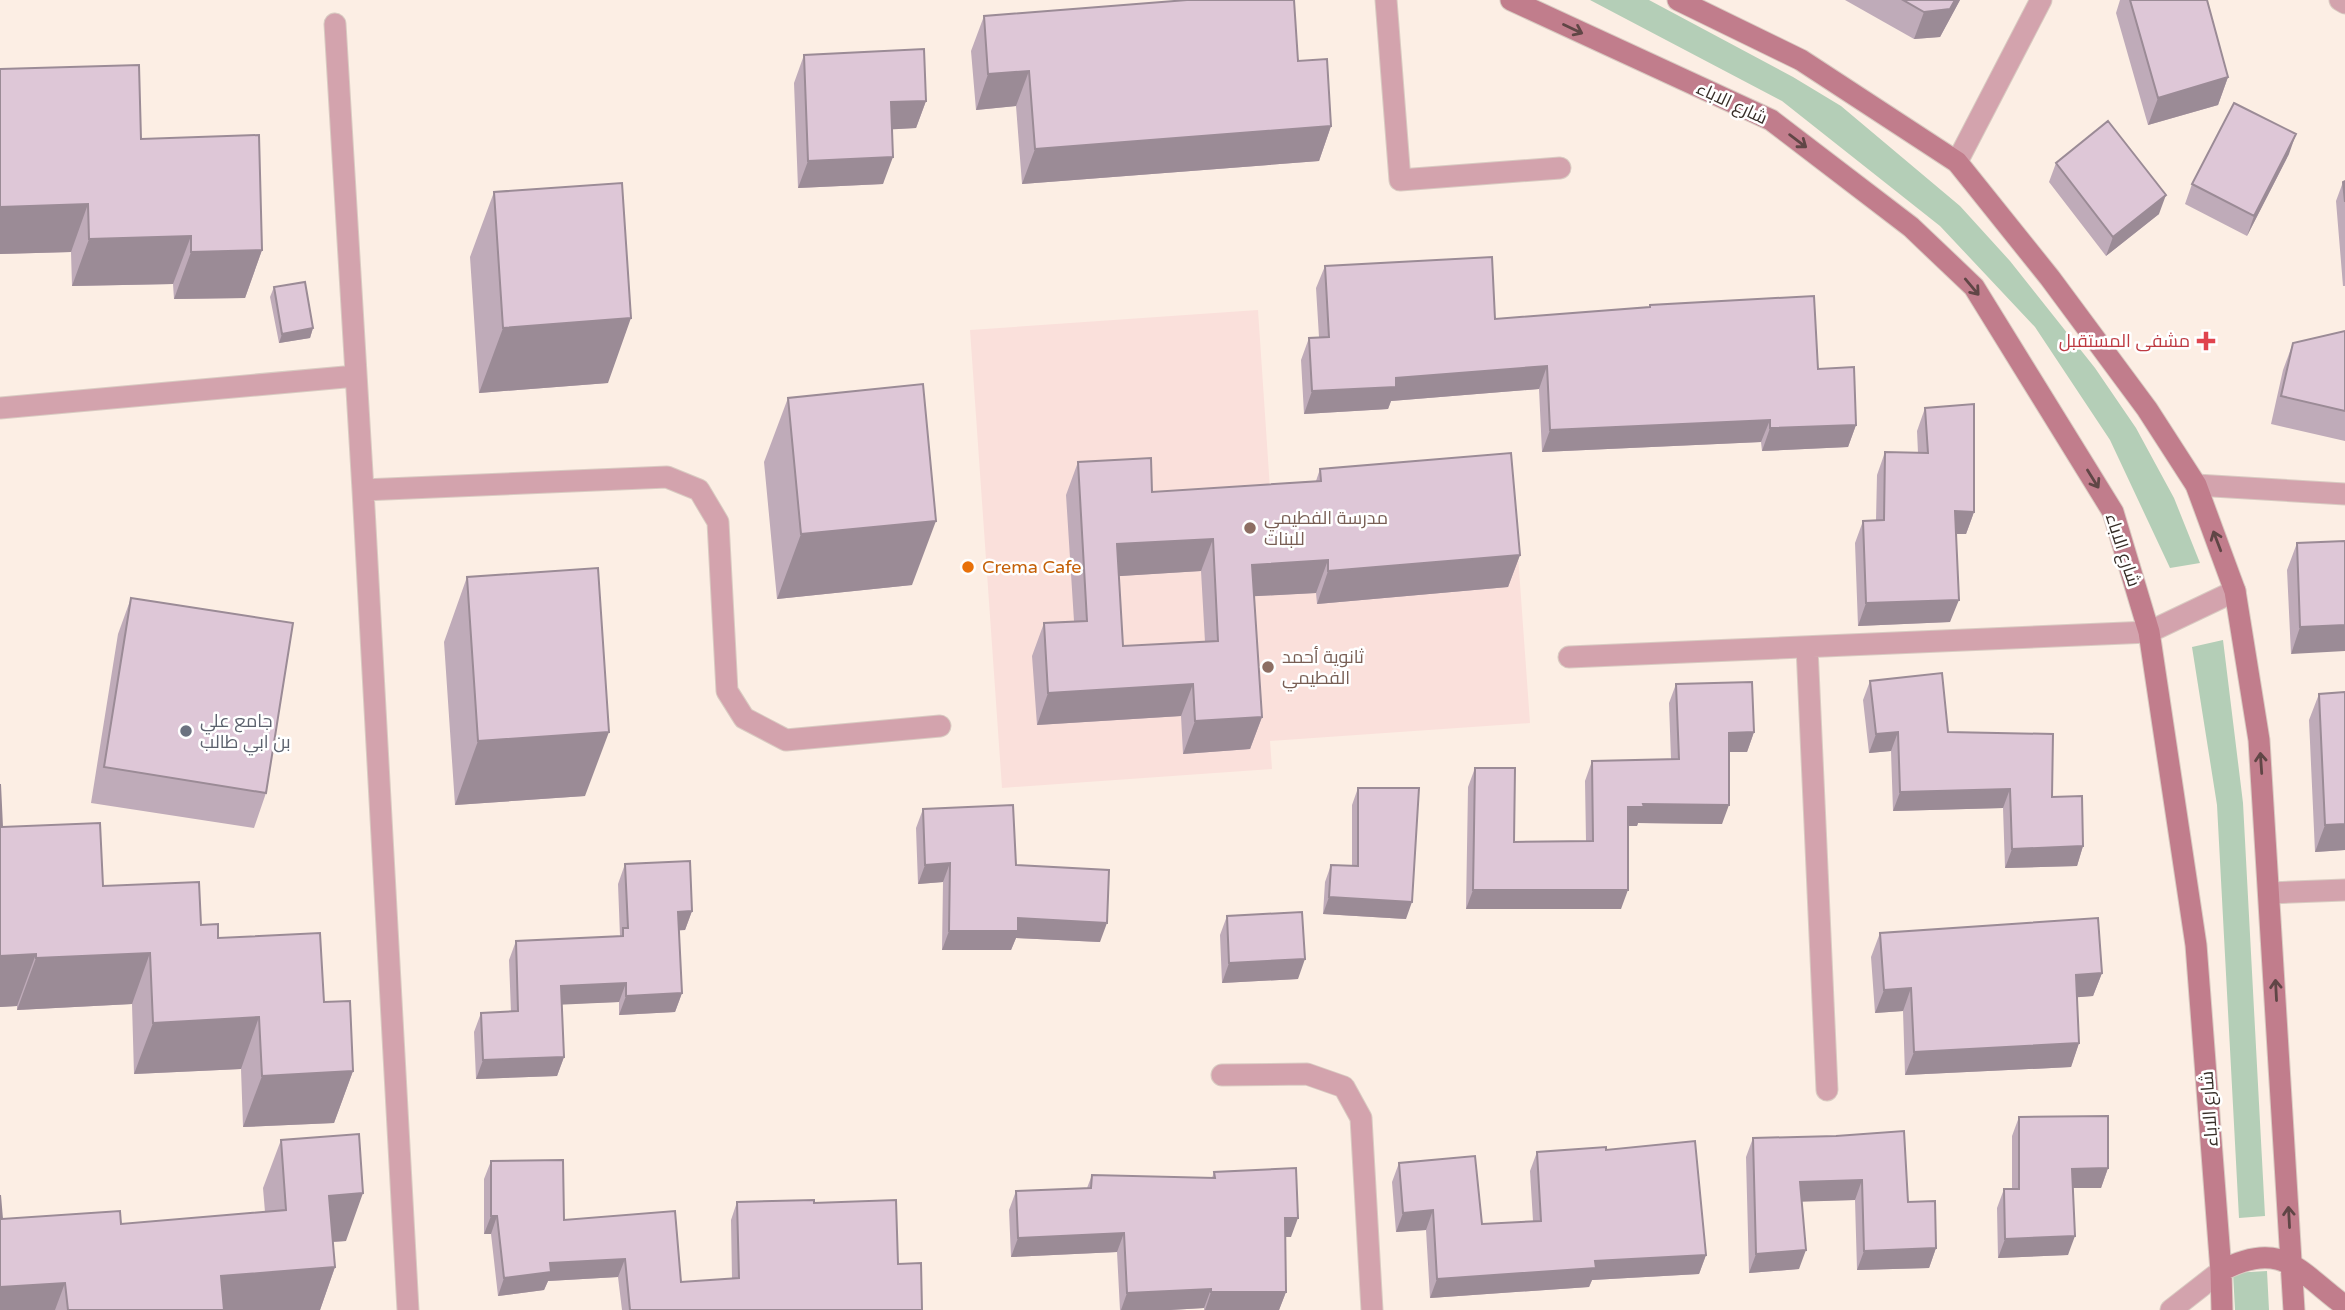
<svg xmlns="http://www.w3.org/2000/svg" width="2345" height="1310" font-family="'Varela Round',Cairo,sans-serif">
<style>
.education{fill:#fae0db}
.green{fill:#b4ceb7}
.lines{fill:none;stroke-linecap:round;stroke-linejoin:round}
.street-casing{stroke:#d9cbc2;stroke-width:23}
.secondary-casing{stroke:#d9cbc2;stroke-width:23}
.street{stroke:#d3a3ad;stroke-width:21}
.secondary{stroke:#c17d8c;stroke-width:21}
.wall{fill:#bfabb9;fill-rule:evenodd}
.shaded-wall{fill:#9b8b96}
.building{fill:#dec7d7;stroke:#9b8b96;stroke-width:2;fill-rule:evenodd}
.oneway{stroke:#604646}
.health-dot{fill:#e0444e;stroke:#fff;stroke-width:2.5}
.education-dot{fill:#8d6e63;stroke:#fff;stroke-width:2.5}
.food-dot{fill:#e8710a;stroke:#fff;stroke-width:2.5}
.worship-dot{fill:#6b7280;stroke:#fff;stroke-width:2.5}
.labels{text-anchor:middle;dominant-baseline:central;stroke-width:5;stroke-linejoin:round;paint-order:stroke}
.street-label{font-size:18px;fill:#372e28;stroke:#fff}
.health-label{font-size:18px;fill:#be3a42;stroke:#fff;text-anchor:end}
.education-label{font-size:18px;fill:#785e54;stroke:#fff;text-anchor:start}
.food-label{font-size:18px;fill:#c56008;stroke:#fff;text-anchor:start}
.worship-label{font-size:18px;fill:#5b616d;stroke:#fff;text-anchor:start}
</style>
<rect width="100%" height="100%" fill="#fceee4"/>
<path class="education" d="M1258,310L1270,489L1512,472L1530,723L1270,741L1272,769L1002,788L970,330Z"/>
<path class="green" d="M1590,0H1649L1793,77L1841,106L1960,206L2010,261L2095,368L2136,428L2174,498L2200,563L2170,568L2110,440L2035,327L1940,226L1782,101Z
M2223,640L2243,803L2265,1216L2239,1218L2217,805L2192,647Z
M2267,1271L2269,1310H2235L2233,1273Z"/>
<g class="lines">
<g class="street-casing">
<path id="street" d="M1386,0L1400,180L1560,168
M2340,0L2345,3
M335,24L363,490L408,1310
M1957,162L2041,0
M0,408L356,376
M2196,485L2345,494
M363,490L667,477L699,490L718,522L727,691L744,718L786,740L940,726
M1807,647L1827,1090
M1569,657L2149,632L2235,591
M2270,893L2345,890
M1222,1075L1307,1074L1344,1087L1361,1118L1372,1310
M2171,1310L2221,1271"/>
</g>
<g class="secondary-casing">
<path id="secondary" d="M1511,0L1771,120L1911,227L1974,287L2113,512L2149,632L2196,945L2221,1271L2222,1310
M1678,0L1801,60L1957,162L2050,278L2147,409L2196,485L2235,591L2259,740L2294,1310
M2221,1271C2282,1238 2299,1272 2345,1306"/>
</g>
<use href="#street" class="street"/>
<use href="#secondary" class="secondary"/>
</g>
<path class="wall" d="M1845,0H1960L1940,37L1914,39Z
M2120,0H2207L2228,77L2218,105L2148,125L2116,13Z
M984,16L1298,61L1331,126L1319,161L1022,184L1016,106L976,110L971,51Z
M804,55L926,101L916,128L892,129L883,184L798,188L794,83Z
M0,69L141,139L262,250L245,298L174,299L173,284L72,286L71,252L0,254Z
M2289,154L2247,236L2185,204L2192,184Z
M2056,163L2159,214L2106,256L2049,182Z
M2345,181V286H2343L2336,201L2343,182Z
M494,192L608,383L479,393L470,257Z
M1325,266L1495,319L1649,307L1650,305L1818,369L1856,425L1848,447L1762,451L1761,442L1542,452L1539,389L1391,401L1388,409L1304,414L1301,360L1309,338L1319,337L1316,288Z
M274,287L313,328L310,338L279,343L270,297Z
M2345,331V441L2271,424L2283,370L2293,343Z
M788,398L912,585L777,599L764,462Z
M1925,408L1974,512L1966,534H1956L1950,622L1858,626L1855,543L1863,521L1876,520L1877,475L1885,452L1918,453L1917,431Z
M1078,462L1152,492L1316,481L1320,469L1520,555L1508,587L1317,604L1316,593L1254,596L1262,717L1250,749L1183,754L1181,716L1037,725L1032,656L1044,623L1074,621L1066,495ZM1201,571L1205,642L1123,646L1119,576Z
M2345,541L2291,654L2287,570L2297,543Z
M467,577L585,796L455,805L444,642Z
M131,598L266,793L254,828L91,803L118,634Z
M1870,681L1948,732L2052,797L2083,846L2077,866L2005,868L2003,808L1893,811L1891,751L1869,753L1863,700Z
M1676,684L1754,732L1747,752H1729L1722,824L1638,823L1637,826H1628L1621,909H1466L1468,787L1475,768L1514,842L1586,841L1585,781L1592,761L1671,759L1669,703Z
M2345,692V850L2315,852L2309,720L2319,694Z
M0,784L2,827L103,886L201,925L218,938L324,1002L353,1071L334,1123L243,1127L241,1069L134,1074L132,1004L17,1010V1006L0,1007Z
M1358,788L1406,919L1323,914L1325,882L1331,865L1352,866V805Z
M923,809L1016,865L1100,942L1016,938L1011,950H942L943,882L918,884L916,828Z
M625,864L692,911L685,930H679L682,993L675,1012L619,1015V1002L561,1004L564,1057L557,1076L476,1079L474,1032L481,1013L511,1012L509,960L516,941L620,936L618,884Z
M1227,916L1298,979L1222,983L1220,935Z
M1880,933L2102,973L2093,996L2077,997L2079,1043L2071,1067L1905,1075L1903,1011L1875,1013L1871,957Z
M2019,1117L2108,1168L2101,1188H2073L2068,1255L1998,1258L1997,1208L2004,1189H2012V1136Z
M1836,1136L1908,1202L1936,1248L1929,1268L1857,1270L1855,1200L1802,1201L1799,1269L1749,1273L1746,1157L1753,1138Z
M281,1140L346,1241L333,1242L335,1267L320,1310H0L2,1219L121,1224L265,1212L263,1188Z
M1606,1150L1706,1255L1699,1274L1592,1280L1589,1287L1430,1298L1426,1230L1396,1232L1392,1182L1399,1163L1482,1224L1533,1221L1530,1171L1537,1152Z
M491,1161L564,1220L681,1282L732,1279L731,1220L737,1202L814,1203L898,1264L922,1310H622L618,1277L548,1281L544,1290L498,1296L491,1234H484V1179Z
M1214,1172L1291,1237H1285L1286,1292L1279,1310H1204V1308L1170,1310H1120L1117,1252L1011,1257L1009,1210L1016,1191L1087,1188L1092,1175L1212,1178Z"/>
<path class="shaded-wall" d="M1955,0H1960L1940,37L1914,39L1924,12Z
M1029,71L1016,106L976,110L988,74Z
M2228,77L2218,105L2148,125L2158,98Z
M926,101L916,128L881,130L891,102Z
M1331,126L1319,161L1022,184L1035,149Z
M2296,134L2289,154L2247,236L2254,216Z
M893,157L883,184L798,188L808,161Z
M2166,195L2159,214L2106,256L2113,237Z
M88,204L71,252L0,254V207Z
M191,236L173,284L72,286L89,239Z
M262,250L245,298L174,299L191,252Z
M631,318L608,383L479,393L503,328Z
M313,328L310,338L279,343L282,334Z
M1547,366L1539,389L1391,401L1388,409L1304,414L1312,391L1396,378Z
M1770,420L1761,442L1542,452L1550,430Z
M1856,425L1848,447L1762,451L1770,428Z
M1955,511L1974,512L1966,534H1947Z
M936,521L912,585L777,599L801,534Z
M1213,539L1201,571L1105,577L1117,544Z
M1520,555L1508,587L1317,604L1328,571Z
M1328,560L1316,593L1240,597L1252,565Z
M1959,600L1950,622L1858,626L1866,603Z
M2345,625V651L2291,654L2300,627Z
M1193,684L1181,716L1037,725L1048,693Z
M1262,717L1250,749L1183,754L1195,721Z
M609,732L585,796L455,805L478,741Z
M1754,732L1747,752H1722L1729,733Z
M1898,732L1891,751L1869,753L1876,734Z
M2010,789L2003,808L1893,811L1900,792Z
M1643,804L1729,805L1722,824L1638,823L1637,826H1621L1628,807Z
M2345,824V850L2315,852L2325,825Z
M2083,846L2077,866L2005,868L2012,849Z
M950,863L943,882L918,884L925,865Z
M1473,890H1628L1621,909H1466Z
M1329,897L1412,902L1406,919L1323,914Z
M692,911L685,930L671,931L678,912Z
M1018,918L1107,923L1100,942L1016,938L1011,950H942L949,931Z
M150,953L132,1004L17,1010L36,958Z
M36,954L17,1006L0,1007V956Z
M1305,959L1298,979L1222,983L1229,963Z
M2102,973L2093,996L2068,998L2076,975Z
M626,983L619,1002L554,1005L561,986Z
M1911,988L1903,1011L1875,1013L1884,990Z
M682,993L675,1012L619,1015L626,996Z
M259,1017L241,1069L134,1074L153,1023Z
M2079,1043L2071,1067L1905,1075L1914,1052Z
M564,1057L557,1076L476,1079L483,1060Z
M353,1071L334,1123L243,1127L262,1076Z
M2108,1168L2101,1188H2065L2072,1169Z
M1862,1180L1855,1200L1793,1202L1800,1182Z
M363,1193L346,1241L312,1243L329,1196Z
M1433,1210L1426,1230L1396,1232L1403,1213Z
M491,1216H497L491,1234H484Z
M1285,1218H1298L1291,1237H1278Z
M1124,1233L1117,1252L1011,1257L1018,1238Z
M2075,1236L2068,1255L1998,1258L2005,1239Z
M1936,1248L1929,1268L1857,1270L1864,1251Z
M1806,1250L1799,1269L1749,1273L1756,1254Z
M1706,1255L1699,1274L1592,1280L1589,1287L1430,1298L1437,1279L1595,1261Z
M625,1259L618,1277L548,1281L544,1290L498,1296L504,1278L550,1263Z
M335,1267L320,1310H209L221,1276Z
M65,1283L55,1310H0V1287Z
M1211,1289L1204,1308L1170,1310H1121L1127,1293Z
M1211,1292H1286L1279,1310H1205Z"/>
<path class="building" d="M1187,0H1294L1298,61L1327,59L1331,126L1035,149L1029,71L988,74L984,16Z
M1903,0H1955L1950,9L1924,12Z
M2130,0H2207L2228,77L2158,98Z
M924,49L926,101L891,102L893,157L808,161L804,55Z
M139,65L141,139L259,135L262,250L191,252V236L89,239L88,204L0,207V69Z
M2234,103L2296,134L2254,216L2192,184Z
M2108,121L2166,195L2113,237L2056,163Z
M2345,181V202L2343,182Z
M622,183L631,318L503,328L494,192Z
M1492,257L1495,319L1650,307V305L1814,296L1818,369L1854,367L1856,425L1770,428V420L1550,430L1547,366L1396,378V387L1312,391L1309,338L1329,337L1325,266Z
M305,282L313,328L282,334L274,287Z
M2345,331V411L2281,396L2293,343Z
M923,384L936,521L801,534L788,398Z
M1974,404V512L1955,511L1959,600L1866,603L1863,521L1884,520L1885,452L1928,453L1925,408Z
M1511,453L1520,555L1328,571V560L1252,565L1262,717L1195,721L1193,684L1048,693L1044,623L1087,621L1078,462L1151,458L1152,492L1321,481L1320,469ZM1213,539L1218,641L1123,646L1117,544Z
M2345,541V625L2300,627L2297,543Z
M598,568L609,732L478,741L467,577Z
M131,598L293,623L266,793L104,767Z
M1942,673L1948,732L2053,734L2052,797L2082,796L2083,846L2012,849L2010,789L1900,792L1898,732L1876,734L1870,681Z
M1752,682L1754,732L1729,733V805L1643,804L1644,807H1628V890H1473L1475,768H1515L1514,842L1593,841L1592,761L1679,759L1676,684Z
M2345,692V824L2325,825L2319,694Z
M0,784L2,827L100,823L103,886L199,882L201,925L218,924V938L320,933L324,1002L350,1001L353,1071L262,1076L259,1017L153,1023L150,953L36,958V954L0,956Z
M1358,788H1419L1412,902L1329,897L1331,865L1358,866Z
M1013,805L1016,865L1109,870L1107,923L1018,918V931H949L950,863L925,865L923,809Z
M690,861L692,911L678,912L682,993L626,996V983L561,986L564,1057L483,1060L481,1013L518,1011L516,941L623,936V928H628L625,864Z
M1302,912L1305,959L1229,963L1227,916Z
M2098,918L2102,973L2076,975L2079,1043L1914,1052L1911,988L1884,990L1880,933Z
M2108,1116V1168L2072,1169L2075,1236L2005,1239L2004,1189H2019V1117Z
M1904,1131L1908,1202L1935,1201L1936,1248L1864,1251L1862,1180L1800,1182L1806,1250L1756,1254L1753,1138L1836,1136Z
M359,1134L363,1193L329,1196L335,1267L221,1276L224,1310H68L65,1283L0,1287V1195L2,1219L120,1211L121,1224L286,1210L281,1140Z
M1695,1141L1706,1255L1595,1261L1596,1268L1437,1279L1433,1210L1403,1213L1399,1163L1475,1156L1482,1224L1541,1221L1537,1152L1606,1147V1150Z
M563,1160L564,1220L675,1211L681,1282L739,1278L737,1202L814,1200V1203L896,1200L898,1264L921,1263L922,1310H630L625,1259L550,1263L551,1272L504,1278L497,1216H491V1161Z
M1296,1168L1298,1218H1285L1286,1292H1211V1289L1127,1293L1124,1233L1018,1238L1016,1191L1091,1188L1092,1175L1215,1178L1214,1172Z"/>
<defs><path id="oneway-shaft" d="M-6 0H5M1.5-3L5.5 0L1.5 3" fill="none" stroke-width="1.6" stroke-linecap="round" stroke-linejoin="round" transform="scale(1.75)"/></defs>
<g class="oneway">
<use href="#oneway-shaft" transform="translate(1573 29) rotate(25)"/>
<use href="#oneway-shaft" transform="translate(1798 141) rotate(37)"/>
<use href="#oneway-shaft" transform="translate(1972 287) rotate(50)"/>
<use href="#oneway-shaft" transform="translate(2093 479) rotate(58)"/>
<use href="#oneway-shaft" transform="translate(2217 541) rotate(-111)"/>
<use href="#oneway-shaft" transform="translate(2261 763) rotate(-94)"/>
<use href="#oneway-shaft" transform="translate(2276 990) rotate(-93)"/>
<use href="#oneway-shaft" transform="translate(2289 1217) rotate(-93)"/>
</g>
<path class="health-dot" d="M2202.5 330.5h7v7h7v7h-7v7h-7v-7h-7v-7h7z"/>
<g class="education-dot">
<circle cx="1250" cy="528" r="7"/>
<circle cx="1268" cy="667" r="7"/>
</g>
<circle class="food-dot" cx="968" cy="567" r="7"/>
<circle class="worship-dot" cx="186" cy="731" r="7"/>
<g class="labels">
<g class="street-label">
<text transform="translate(1732 103) rotate(25)">شارع الاباء</text>
<text transform="translate(2123 550) rotate(72)">شارع الاباء</text>
<text transform="translate(2209 1109) rotate(-94)">شارع الاباء</text>
</g>
<g class="health-label">
<text x="2190" y="341">مشفى المستقبل</text>
</g>
<g class="education-label">
<text x="1264" y="518">مدرسة الفطيمي<tspan x="1264" dy="21">للبنات</tspan></text>
<text x="1282" y="657">ثانوية أحمد<tspan x="1282" dy="21">الفطيمي</tspan></text>
</g>
<g class="food-label">
<text x="982" y="567">Crema Cafe</text>
</g>
<g class="worship-label">
<text x="200" y="721">جامع علي<tspan x="200" dy="21">بن ابي طالب</tspan></text>
</g>
</g>
</svg>
